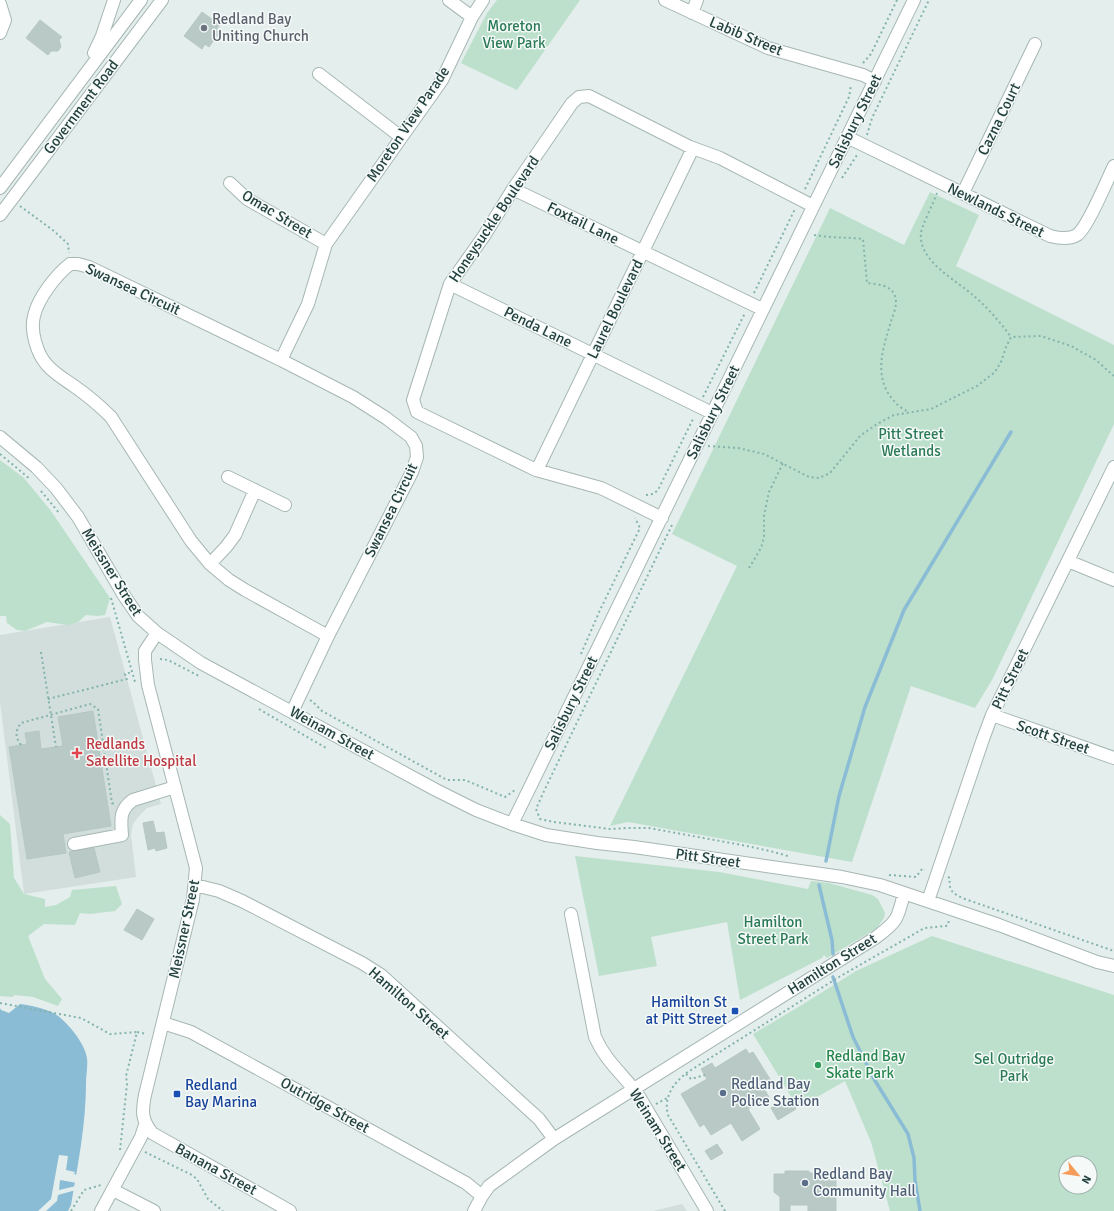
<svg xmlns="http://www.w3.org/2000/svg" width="1114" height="1211" font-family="Signika,sans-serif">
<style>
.built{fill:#d2dedb}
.green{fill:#bde0cc;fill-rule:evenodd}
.water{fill:#8bbcd5}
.pier{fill:#e4eeec}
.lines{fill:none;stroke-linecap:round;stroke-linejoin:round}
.stream{stroke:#8bbcd5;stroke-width:3.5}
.building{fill:#b9c9c5;stroke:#b6c8c4}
.minor-casing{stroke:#a6b7b4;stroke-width:14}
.path{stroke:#84b3ac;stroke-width:2;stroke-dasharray:2 3;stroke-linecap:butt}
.minor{stroke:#fff;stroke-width:12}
.worship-dot{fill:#6b7280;stroke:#f5faf9;stroke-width:1.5}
.health-dot{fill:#e0444e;stroke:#f5faf9;stroke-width:1.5}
.transit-dot{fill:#1a4fb4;stroke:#f5faf9;stroke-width:1.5}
.leisure-dot{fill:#2e9e5b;stroke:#f5faf9;stroke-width:1.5}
.service-dot{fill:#5c6f8a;stroke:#f5faf9;stroke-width:1.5}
.labels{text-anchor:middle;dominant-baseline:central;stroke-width:3;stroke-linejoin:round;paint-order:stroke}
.worship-label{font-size:15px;fill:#5b616d;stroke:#f5faf9;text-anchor:start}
.park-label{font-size:15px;fill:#2b7a57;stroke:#f5faf9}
.street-label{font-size:15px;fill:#23413e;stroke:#f5faf9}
.health-label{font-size:15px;fill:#be3a42;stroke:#f5faf9;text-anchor:start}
.transit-label{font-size:15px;fill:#164399;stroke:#f5faf9;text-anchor:end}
.leisure-label{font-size:15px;fill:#27864d;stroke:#f5faf9;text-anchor:start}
.service-label{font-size:15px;fill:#4e5e75;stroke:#f5faf9;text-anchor:start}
</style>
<rect width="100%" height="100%" fill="#e4eeec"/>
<path class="built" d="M110,617L161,804L147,808L138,817L133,824L131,835L136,877L24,894L0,702V635Z
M682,1204L687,1211H653Z"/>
<path class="green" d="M497,0H580L517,90L461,63L487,13Z
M930,192L979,215L956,266L1114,345V424L992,680L975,708L911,686L852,862L628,822L610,826L737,566L672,534L830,208L904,245Z
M0,460L24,478L51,511L110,598L105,615L98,616L86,615L78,622L68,625L47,622L25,631L17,630L7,623L6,616H0Z
M0,815L10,824L14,878L24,894L45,899V907L56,905L70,897L72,890L116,886L122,904L115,911L90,914L80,913L75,925L44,924L28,936L45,979L62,999L58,1006L33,997L15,995L12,997L0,996Z
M575,856L719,872L808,889L811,881L829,883L872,895L878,899L885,913L884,918L877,928L827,958L824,955L822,958L740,1000L727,922L651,937L657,966L599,976Z
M932,936L1114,995V1211H890L871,1142L845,1081L798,1108L753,1034L800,1006L856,971ZM1066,1163H1090V1187H1066Z"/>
<path class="water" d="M20,1004C29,1005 48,1009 55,1014C68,1022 85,1044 87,1058C88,1066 86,1075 86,1083C86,1124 78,1164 71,1205L68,1211H0V1008L1,1010L9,1013Z"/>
<path class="pier" d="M59,1155L68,1156L66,1170L75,1172L74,1174L78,1175L77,1183L60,1180L59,1190L76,1186V1190L58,1195L57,1201L46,1211H38L51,1199Z"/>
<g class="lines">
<path class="stream" d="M826,861L839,796L865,707L904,610L1011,432
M819,885L832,940L833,954
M833,977L853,1037L874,1079L908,1134L914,1158L915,1180L920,1211"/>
</g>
<path class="building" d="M202,12L220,25L216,30L219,33L209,47L205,44L202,49L184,36Z
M40,20L62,37L59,40L61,47L58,51H51L48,55L26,38Z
M93,711L111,826L63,834L66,853L27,859L9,747L27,744L25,733L39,731L41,749L63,746L58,717Z
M153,821L156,833L164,832L167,848L156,851L155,848L148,850L143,823Z
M94,848L100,872L75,878L69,852Z
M137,909L154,919L142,940L124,930Z
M746,1049L749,1054L753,1052L773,1084L764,1089L769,1097L748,1109L760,1129L742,1141L731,1123L711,1135L704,1124L700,1127L681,1094L707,1079L701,1069L712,1063L715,1068Z
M789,1097L796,1109L778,1120L771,1108Z
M717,1144L723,1153L711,1160L705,1151Z
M785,1171H809V1173H836V1211H808V1205H790V1211H780V1197L774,1192V1174H785Z"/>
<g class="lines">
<g class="minor-casing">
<path id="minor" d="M449,0L472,17
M665,0L768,48L863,75L875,81
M0,4L5,20L0,33
M692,13L697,0
M94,53L102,36L114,0
M319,74L401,137
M847,137L1050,236C1058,238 1069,240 1077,235C1088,227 1107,180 1114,166
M230,183L247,199L326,244
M0,188L141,0
M513,189L762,309
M963,193L1035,44
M0,215L162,0
M450,284L712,413
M281,360L308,304L326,244L442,80L472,17L483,0
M0,437L36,467L56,488L78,517L123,594L138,616L157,633L201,663L436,790L476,810L512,824L546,835L597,843L634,847L842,877L880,885L999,925L1097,962L1114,966
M537,470L693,148
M228,477L285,505
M662,518L601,488L536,470L417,412L413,400L450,284L484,236L513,189L572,103L579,97L589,96L690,147L720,158L813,206
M1068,561L1114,580
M210,564L226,547L235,535L255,490
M157,633L145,651V660L148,685L196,868L193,899L145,1095C142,1111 141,1119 152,1133L290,1211
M292,712L328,636L412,472L417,457L416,446L411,437L386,418L353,397L281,360L89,267L78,264H70C56,275 38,298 34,316C30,331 37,354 47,365C55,374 64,379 74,386C87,395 100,406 111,417L191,541L210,564L229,580L245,590L328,636
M992,715L1114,758
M512,824L914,0
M74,844L122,835C121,820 119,810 133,800L175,787
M195,885L219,891L242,901L362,963L381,975L539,1119L554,1139
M928,901L983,739L992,715L1114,467
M571,914L595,1037C607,1064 625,1075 640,1098L707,1211
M163,1023L191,1032L466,1183L482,1196
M113,1190L154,1211
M101,1211L141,1137L145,1125
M474,1211L482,1196L489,1186L554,1139L875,938C897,922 898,919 904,893"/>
</g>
<path class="path" d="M863,63L871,54L897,0
M867,135L872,118L929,0
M842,178L857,155
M805,189L849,97L851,85
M937,193C934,202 922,225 921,233C918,261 956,280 974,296C988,308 1000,322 1011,337
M20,206L54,231L68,244L69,253
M814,235C830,238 846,237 863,239L867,283C876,284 890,285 894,294C898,301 895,311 892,318C884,346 871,377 895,402C898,406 903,409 907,411
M754,293L795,209
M703,397L745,313
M708,446L738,448L764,454L809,477L819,478L830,473L860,436L877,424L894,415L931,409L977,386L995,372L1001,362L1006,347L1011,337L1041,336L1071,346L1096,360L1114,376
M0,454L30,479
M41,491L60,514
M646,495L653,494L658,490L694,417
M672,525L545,789L536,809L540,819L554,822L610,829L627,828H649L742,845L770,851L788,856
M749,568L761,548L764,537V515L769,492L783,463
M111,598L135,682
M41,652L56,747
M581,654L600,610L640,528L635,518
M160,659L168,660L199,676
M48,699L127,679L125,674L132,672
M310,700L313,702L322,711L447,780H465L505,797L515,790
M259,709L326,748
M21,745C15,737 15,731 21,723L90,704L98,709L112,803L114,804
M889,875L916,877L922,869L925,870
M948,877L950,878C948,892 954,894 965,899L1114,951
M0,1003L81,1018L110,1034L137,1032
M686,1074L691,1079L705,1075
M656,1104L667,1098
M120,1150L127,1084L126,1076L137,1032L147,1034
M145,1152L192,1175L197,1179L208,1199L223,1211
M71,1211L84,1190L101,1185
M725,1211L668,1115C663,1097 674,1082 688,1072L839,977L921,930L925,928L946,926L948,925L949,920"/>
<use href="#minor" class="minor"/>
</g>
<circle class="worship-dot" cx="204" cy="28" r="4"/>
<path class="health-dot" d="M75 747h4v4h4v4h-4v4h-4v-4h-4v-4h4z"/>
<g class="transit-dot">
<rect x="731" y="1007" width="8" height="8" rx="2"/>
<rect x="173" y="1090" width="8" height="8" rx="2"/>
</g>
<circle class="leisure-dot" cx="818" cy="1065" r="4"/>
<g class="service-dot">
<circle cx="723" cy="1093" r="4"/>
<circle cx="805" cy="1183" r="4"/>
</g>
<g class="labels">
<g class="worship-label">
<text x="212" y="19">Redland Bay<tspan x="212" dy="17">Uniting Church</tspan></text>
</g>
<g class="park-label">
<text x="514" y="26">Moreton<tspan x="514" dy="17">View Park</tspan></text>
<text x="911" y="434">Pitt Street<tspan x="911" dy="17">Wetlands</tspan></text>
<text x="773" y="922">Hamilton<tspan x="773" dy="17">Street Park</tspan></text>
<text x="1014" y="1059">Sel Outridge<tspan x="1014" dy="17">Park</tspan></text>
</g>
<g class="street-label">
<text transform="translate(746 36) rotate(23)">Labib Street</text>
<text transform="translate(81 107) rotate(-53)">Government Road</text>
<text transform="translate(999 119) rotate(-64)">Cazna Court</text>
<text transform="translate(855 121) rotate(-64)">Salisbury Street</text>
<text transform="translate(408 124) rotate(-56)">Moreton View Parade</text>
<text transform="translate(996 210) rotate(26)">Newlands Street</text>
<text transform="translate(277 214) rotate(31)">Omac Street</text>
<text transform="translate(494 219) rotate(-56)">Honeysuckle Boulevard</text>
<text transform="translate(583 223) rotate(26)">Foxtail Lane</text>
<text transform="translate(133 289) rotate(25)">Swansea Circuit</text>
<text transform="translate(615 309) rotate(-64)">Laurel Boulevard</text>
<text transform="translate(538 327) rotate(26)">Penda Lane</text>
<text transform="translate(713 412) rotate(-64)">Salisbury Street</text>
<text transform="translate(391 510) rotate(-64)">Swansea Circuit</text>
<text transform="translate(112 572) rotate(58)">Meissner Street</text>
<text transform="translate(1010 679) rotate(-64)">Pitt Street</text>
<text transform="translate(571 703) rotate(-64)">Salisbury Street</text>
<text transform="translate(332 733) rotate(29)">Weinam Street</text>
<text transform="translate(1053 737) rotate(19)">Scott Street</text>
<text transform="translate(708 858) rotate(8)">Pitt Street</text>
<text transform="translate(184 929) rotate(-78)">Meissner Street</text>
<text transform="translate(832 964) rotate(-32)">Hamilton Street</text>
<text transform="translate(409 1003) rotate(41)">Hamilton Street</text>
<text transform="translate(325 1105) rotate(29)">Outridge Street</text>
<text transform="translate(658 1130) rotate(58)">Weinam Street</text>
<text transform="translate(216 1169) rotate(29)">Banana Street</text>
</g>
<g class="health-label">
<text x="86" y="744">Redlands<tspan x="86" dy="17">Satellite Hospital</tspan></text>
</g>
<g class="transit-label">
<text x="727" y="1002">Hamilton St<tspan x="727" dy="17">at Pitt Street</tspan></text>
<text x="185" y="1085" text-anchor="start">Redland<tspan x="185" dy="17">Bay Marina</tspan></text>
</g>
<g class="leisure-label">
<text x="826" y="1056">Redland Bay<tspan x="826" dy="17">Skate Park</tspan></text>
</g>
<g class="service-label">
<text x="731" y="1084">Redland Bay<tspan x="731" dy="17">Police Station</tspan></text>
<text x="813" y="1174">Redland Bay<tspan x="813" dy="17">Community Hall</tspan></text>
</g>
</g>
<g transform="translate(1078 1175) rotate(119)"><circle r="19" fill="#f5faf9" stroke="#a1b0ae"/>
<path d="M0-3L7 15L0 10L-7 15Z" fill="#f69c5a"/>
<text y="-6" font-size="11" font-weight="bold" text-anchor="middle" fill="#23413e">N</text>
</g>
</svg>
